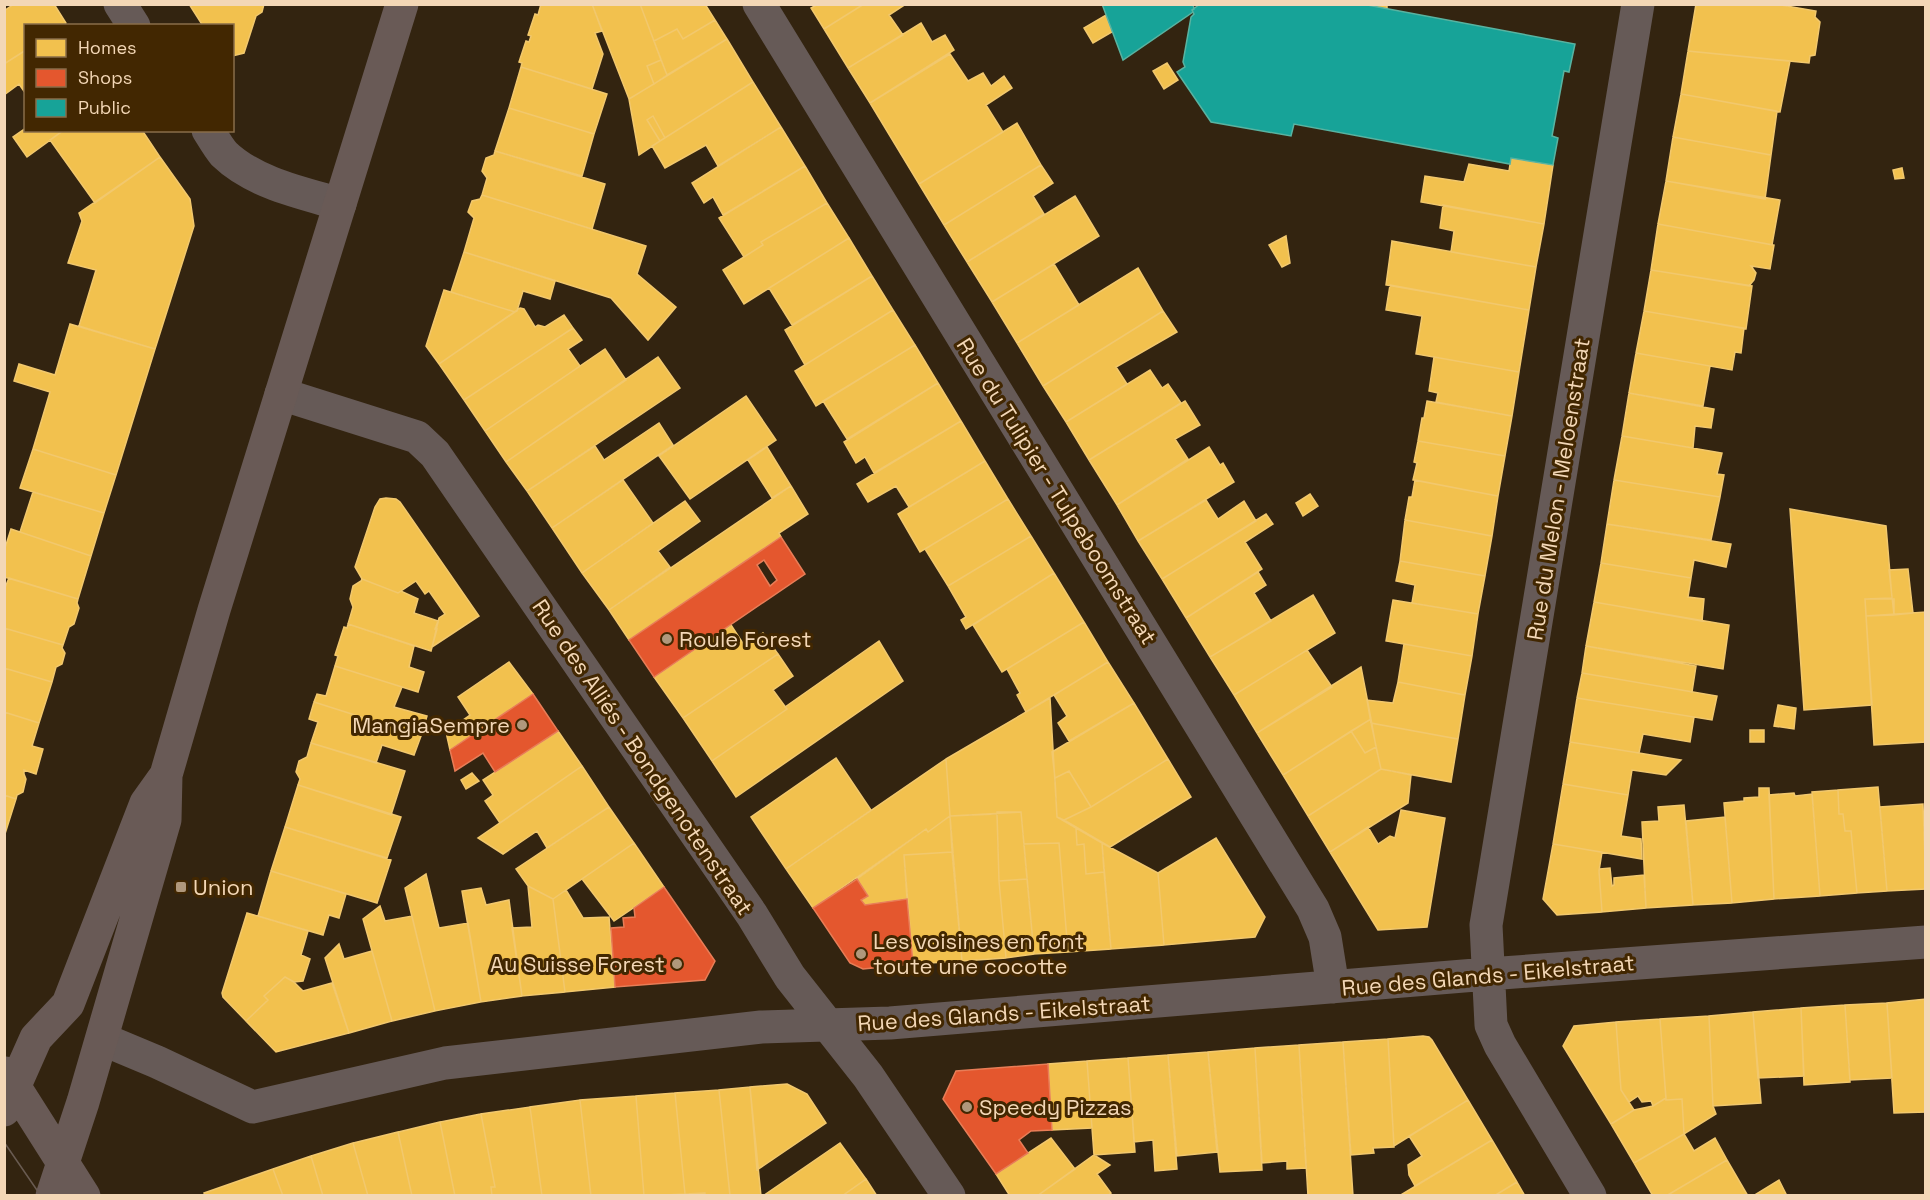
<svg xmlns="http://www.w3.org/2000/svg" width="1930" height="1200" font-family="'Space Grotesk',sans-serif">
<style>
.homes{fill:#f2c14e;stroke:#f2c86d;stroke-width:1.5}
.shops{fill:#e4572e;stroke:#e87d57;stroke-width:1.5;fill-rule:evenodd}
.public{fill:#17a398;stroke:#59b3a1;stroke-width:1.5}
.lines{fill:none;stroke-linecap:round;stroke-linejoin:round}
.street{stroke:#665a57;stroke-width:33}
.secondary{stroke:#695a56;stroke-width:33}
.tram{stroke:#695b51;stroke-width:1.5}
.poi-dot{fill:#b0987c;stroke:#422701;stroke-width:2}
.labels{text-anchor:middle;dominant-baseline:central;stroke-width:6;stroke-linejoin:round;paint-order:stroke}
.street-label{font-size:22px;fill:#f3d7b6;stroke:#422701}
.poi-label{font-size:22px;fill:#f3d7b6;stroke:#422701;text-anchor:start}
</style>
<rect width="100%" height="100%" fill="#332410"/>
<path class="homes" d="M14,4H54L66,23L62,26H26V50L4,64V11Z
M189,4H264L262,12L256,16L244,53L232,56V26H203Z
M541,4H592L602,31L595,33L603,54L592,89L521,67L522,63L519,62L526,41L529,42L531,36L528,35L535,14L538,15Z
M592,4H640L661,60L647,66L654,84L629,99Z
M640,4H705L715,20L683,39L677,29L654,41Z
M818,4H864L824,29L811,8Z
M864,4H906L889,15L903,35L848,68L824,29Z
M1362,4H1387V9Z
M1696,4H1775L1816,11L1815,17L1820,22L1815,55L1810,56L1809,63L1688,51Z
M1106,15L1112,32L1093,43L1084,28Z
M715,20L727,39L667,75L654,41L677,29L683,39Z
M921,23L932,42L945,35L954,50L870,103L848,68Z
M727,39L753,82L665,138L653,116L647,120L660,141L639,155L629,99Z
M26,50V94L19,84L4,95V64Z
M1688,51L1790,61L1780,112L1681,94Z
M950,54L968,81L983,73L991,86L1004,76L1012,88L986,105L1003,132L919,184L870,103Z
M661,60L667,75L654,84L647,66Z
M1167,63L1178,80L1164,89L1153,71Z
M521,67L607,94L594,134L509,108Z
M753,82L781,127L718,166L706,145L665,168L652,146Z
M1681,94L1777,111L1771,155L1673,137Z
M509,108L594,134L582,176L495,151Z
M653,116L665,138L660,141L647,120Z
M1017,123L1041,165L944,225L919,184Z
M781,127L805,166L723,215L713,197L704,203L692,183Z
M26,128V130H64L27,157L13,137Z
M64,130H142L160,157L95,203L50,140Z
M1673,137L1771,155L1765,199L1666,181Z
M495,151L605,184L592,229L482,195L487,178L482,171L486,158L494,155Z
M160,157L190,199L194,226L155,349L79,326L96,270L68,263L82,221L79,213Z
M1511,158L1553,165L1544,224L1421,202L1425,176L1464,182L1469,164L1509,171Z
M1041,165L1053,183L1033,196L1044,214L967,262L944,225Z
M805,166L827,203L761,242L763,245L744,257L719,218Z
M1902,168L1904,178L1895,179L1893,170Z
M1666,181L1780,200L1772,245L1658,224Z
M482,195L646,246L637,274L676,307L648,340L611,298L464,252L474,218L468,212L472,201L480,199Z
M1075,196L1099,236L992,302L967,262Z
M827,203L849,238L744,304L723,270L763,245L761,242Z
M1443,205L1544,224L1536,267L1451,252L1454,231L1440,228Z
M1658,224L1774,245L1770,269L1751,266L1756,273L1754,280L1749,286L1651,270Z
M1286,236L1290,263L1282,267L1269,245Z
M849,238L872,276L792,325L769,288Z
M1392,241L1536,267L1529,310L1386,285Z
M464,252L555,281L550,299L523,291L517,311L515,312L451,292Z
M1054,264L1079,305L1017,343L992,302Z
M1138,268L1163,311L1043,386L1017,343Z
M1651,270L1752,286L1746,329L1644,311Z
M872,276L893,310L805,365L785,330Z
M1390,285L1529,310L1519,372L1416,354L1422,316L1386,310Z
M444,290L515,312L439,364L426,346Z
M520,308L524,309L535,327L538,325L545,327L564,315L573,328L464,400L439,364Z
M893,310L915,345L816,406L795,371Z
M1163,311L1177,332L1116,367L1127,384L1066,422L1043,386Z
M1644,311L1744,328L1741,353L1735,352L1732,370L1636,353Z
M70,324L155,349L116,475L33,449L50,392L14,381L19,364L55,375Z
M573,328L582,340L568,349L580,366L485,431L464,400Z
M915,345L938,383L847,439L823,401Z
M605,349L626,380L506,462L485,431Z
M1636,353L1710,366L1703,406L1629,393Z
M658,357L680,388L527,491L506,462Z
M1434,357L1519,372L1512,416L1436,402L1438,393L1429,391Z
M1150,370L1162,388L1168,384L1181,403L1089,460L1066,422Z
M938,383L961,421L874,473L865,457L856,463L844,442Z
M1629,393L1714,409L1711,428L1695,426L1693,448L1622,436Z
M746,396L776,440L690,499L659,456Z
M1185,401L1200,425L1175,439L1188,459L1117,505L1089,460Z
M1427,401L1512,416L1505,456L1418,441L1422,418H1424Z
M961,421L985,461L909,507L896,486L868,502L857,484Z
M659,423L673,445L552,528L527,491L595,446L604,460Z
M1622,436L1722,453L1717,474L1724,475L1720,497L1614,480Z
M1418,441L1505,456L1498,496L1413,480L1417,463L1414,462Z
M767,447L791,486L772,498L748,460Z
M1209,447L1220,465L1223,463L1234,482L1138,541L1117,505Z
M33,449L116,475L104,513L20,488Z
M985,461L1008,499L920,552L898,514Z
M623,480L653,523L582,573L552,528Z
M1415,480L1498,496L1492,536L1405,520L1409,497H1412Z
M1614,480L1720,497L1711,540L1607,524Z
M791,486L808,514L779,533L781,537L629,640L609,610Z
M33,492L104,513L91,556L20,532Z
M1310,494L1318,506L1303,516L1296,503Z
M386,498L396,499L400,502L479,616L432,647L439,618L445,614L429,591L425,594L416,581L398,593L362,579L355,567L375,507L380,499Z
M1008,499L1031,536L948,586L925,549Z
M1206,500L1218,519L1244,501L1256,521L1162,579L1138,541Z
M685,501L700,521L658,551L670,567L609,610L582,573Z
M1790,509L1886,526L1892,598L1865,599L1872,705L1804,710Z
M1266,514L1273,524L1245,542L1262,569L1186,618L1162,579Z
M1405,520L1492,536L1485,576L1400,561Z
M1607,524L1731,544L1726,567L1694,560L1691,578L1601,563Z
M11,529L91,556L78,599L4,577V551Z
M1031,536L1054,573L966,629L961,620L966,617L948,586Z
M1400,561L1485,576L1478,614L1412,603L1415,585L1396,581Z
M1601,563L1691,578L1688,597L1704,599L1702,621L1594,602Z
M1908,569L1913,613L1894,615L1889,570Z
M1258,572L1266,585L1254,593L1271,621L1210,657L1186,618Z
M1054,573L1084,622L1002,672L973,625Z
M9,578L78,599L77,603L79,608L74,624L69,627L63,645L4,628V590Z
M362,579L398,593L401,591L418,599L414,613L438,621L435,629H437L431,651L348,624L353,607L350,599L353,586L361,581Z
M1313,595L1335,633L1234,695L1210,657Z
M1865,599H1894V615L1866,616Z
M1393,600L1478,614L1472,656L1386,641Z
M1594,602L1729,625L1723,669L1586,646Z
M1926,612V742L1874,745L1866,616Z
M1084,622L1108,662L1026,712L1017,695L1020,693L1007,669Z
M348,624L414,646L409,667L424,672L418,692L335,666L338,656L335,655L344,627L347,628Z
M731,625L744,645L763,633L778,654L683,718L654,677Z
M4,628L63,645L62,648L65,653L62,664L56,667L52,682L4,668Z
M879,641L903,681L736,797L712,761L787,709L785,707Z
M1404,644L1472,656L1465,695L1398,682Z
M1586,646L1696,666L1692,692L1582,673Z
M1307,650L1332,687L1257,733L1234,695Z
M778,654L793,676L773,690L787,709L712,761L683,718Z
M509,662L533,694L450,750L446,732L470,715L458,697Z
M1108,662L1134,703L1069,741L1058,723L1067,716L1054,695Z
M335,666L402,687L394,707L427,716L421,736L314,702L317,694L326,696Z
M1361,667L1371,719L1283,775L1257,733Z
M4,668L52,682L39,723L4,712Z
M1582,673L1717,696L1712,720L1577,698Z
M1398,682L1465,695L1458,739L1371,723L1367,700L1393,703Z
M1050,698L1057,817L1076,828L1077,845L1084,844L1086,874L1104,872L1111,949L1068,952L1059,843L1024,844L1021,812L950,816L946,759Z
M1577,698L1694,717L1690,742L1643,734L1639,753L1570,742Z
M314,702L421,736L414,755L382,745L376,763L311,743L318,722L309,719Z
M1134,703L1168,759L1091,807L1069,771L1055,778L1052,752Z
M1778,705L1796,708L1794,729L1774,726Z
M4,712L39,723L32,746L43,749L36,774L24,770V774L26,779L23,792L17,795L16,799L4,795Z
M1371,719L1376,747L1365,753L1351,731Z
M1371,723L1458,739L1451,782L1381,769Z
M1750,730H1764V742H1750Z
M558,731L582,766L500,823L485,801L493,795L483,780Z
M1351,731L1365,753L1376,747L1381,769L1308,816L1283,775Z
M1570,742L1639,753L1681,760L1666,775L1632,770L1628,795L1563,784Z
M311,743L405,771L391,815L298,785L300,779L296,772L299,761L307,757Z
M836,758L871,810L786,869L751,817Z
M946,759L950,816L928,832L926,829L813,908L786,869Z
M1168,759L1191,797L1110,847L1064,820L1091,807Z
M582,766L609,807L547,848L537,831L503,854L478,838Z
M1381,769L1411,775L1408,803L1330,852L1308,816Z
M1069,771L1091,807L1064,820L1057,817L1055,778Z
M472,773L479,781L466,789L461,780Z
M1563,784L1628,795L1621,836L1641,839L1642,859L1553,844Z
M298,785L401,817L387,858L285,827Z
M1878,787L1887,891L1857,893L1851,831H1845L1843,814H1839L1838,790Z
M1759,788H1769L1774,899L1732,903L1724,803L1744,801V798L1759,797Z
M1838,790L1839,814H1843L1845,831H1851L1857,893L1820,896L1812,792Z
M1794,793L1795,796L1812,794L1820,896L1774,899L1769,795Z
M4,795L16,799L4,837Z
M1923,804L1926,889L1887,891L1880,807Z
M1684,805L1693,905L1646,908L1642,822L1659,821L1658,807Z
M609,807L634,843L553,899L528,886L516,869Z
M1401,810L1445,818L1427,927L1378,930L1330,852L1368,827L1378,844L1390,836L1395,838Z
M997,812H1021L1027,879L999,881Z
M997,814L999,881L1006,958L962,961L950,816Z
M950,816L952,852L904,855L907,899L865,905L861,900L868,896L857,879L926,829L928,832Z
M1725,817L1732,903L1693,905L1686,821Z
M285,827L391,860L377,903L271,871Z
M1076,828L1102,843L1104,872L1086,874L1084,844L1077,845Z
M1216,838L1265,917L1255,937L1164,945L1158,873Z
M634,843L664,887L614,921L582,879Z
M1059,843L1068,952L1034,954L1024,844Z
M1102,843L1158,873L1164,945L1111,949Z
M1553,844L1602,852L1599,871L1602,912L1557,915L1543,899Z
M952,852L962,961L913,964L904,855Z
M1610,868L1612,886L1614,885V878L1644,875L1646,908L1602,912L1599,871L1600,869Z
M271,871L346,894L339,918L329,915L323,935L258,916Z
M426,874L439,928L468,923L481,1002L435,1011L405,888Z
M1027,879L1034,954L1006,958L999,881Z
M528,886L553,899L565,992L522,996L512,928L532,927Z
M481,888L486,905L509,900L522,996L481,1002L462,891Z
M566,890L583,918L609,917L615,987L565,992L553,899Z
M380,906L385,921L412,916L435,1011L392,1021L363,919Z
M247,913L308,931L301,955L310,959L303,981L294,982L285,977L264,996L268,1000L246,1021L223,997L222,993Z
M339,944L344,959L372,951L392,1021L349,1033L325,958Z
M285,977L294,982L303,991L332,983L349,1033L276,1052L246,1021L268,1000L264,996Z
M1926,999V1112L1894,1113L1887,1003Z
M1887,1003L1892,1078L1850,1080L1845,1005Z
M1845,1005L1850,1082L1804,1085L1801,1008Z
M1801,1008L1804,1076L1758,1078L1753,1012Z
M1753,1012L1761,1103L1713,1106L1709,1016Z
M1709,1016L1713,1106L1716,1114L1684,1134L1682,1099L1666,1100L1660,1019Z
M1660,1019L1666,1098L1653,1106L1651,1101L1642,1102L1638,1096L1629,1102L1621,1090L1616,1022Z
M1616,1022L1621,1090L1634,1110L1611,1124L1563,1046L1574,1026Z
M1423,1036L1429,1037L1432,1040L1468,1100L1394,1146L1388,1039Z
M1388,1039L1394,1147L1373,1148L1374,1153L1351,1155L1343,1042Z
M1343,1042L1353,1196H1308L1299,1045Z
M1299,1045L1306,1168L1287,1169V1161L1262,1163L1255,1048Z
M1255,1048L1262,1170L1220,1172L1208,1052Z
M1208,1052L1217,1152L1177,1156L1168,1055Z
M1168,1055L1177,1169L1155,1171L1153,1140L1134,1142L1128,1058Z
M1128,1058L1135,1152L1094,1155L1087,1061Z
M1087,1061L1092,1128L1052,1130L1048,1064Z
M787,1084L807,1094L826,1123L757,1170L750,1087Z
M750,1087L761,1196H730L719,1090Z
M719,1090L730,1195L706,1196L705,1193L685,1194L675,1093Z
M675,1093L685,1194L644,1196L636,1096Z
M636,1096L644,1196H591L580,1100Z
M1666,1098V1100L1682,1099L1684,1134L1634,1163L1611,1124L1634,1110L1653,1106Z
M580,1100L591,1196H542L530,1107Z
M1468,1100L1492,1140L1415,1186L1409,1175L1408,1165L1422,1156L1409,1136Z
M530,1107L542,1196H492L491,1187H495L481,1114Z
M481,1114L495,1187H491L492,1196H455L440,1122Z
M440,1122L455,1196H412L398,1132Z
M398,1132L412,1196H368L353,1143Z
M1684,1134L1694,1151L1715,1138L1727,1160L1666,1196H1653L1634,1163Z
M1051,1138L1075,1169L1037,1196H1010L996,1174Z
M1492,1140L1517,1182L1494,1196H1399Z
M353,1143L368,1196H323L311,1156Z
M840,1143L866,1179L842,1196H763Z
M1094,1155L1110,1165L1097,1174L1111,1193L1107,1196H1037Z
M311,1156L323,1196H283L273,1169Z
M1727,1160L1748,1196H1666Z
M273,1169L283,1196H205L204,1193Z
M866,1179L877,1196H842Z
M1779,1180L1787,1196H1753Z
M1517,1182L1525,1196H1494Z"/>
<path class="shops" d="M781,537L805,574L654,677L629,640ZM764,560L777,580L770,586L757,565Z
M533,694L558,731L495,772L483,753L455,771L450,750Z
M857,879L868,896L861,900L865,905L907,899L913,964L863,969L850,963L813,908Z
M664,887L715,961L705,980L615,987L611,928L624,927L623,918L635,917L634,908Z
M1048,1064L1052,1130L1031,1131L1019,1140L1028,1153L996,1174L943,1099L956,1071Z"/>
<path class="public" d="M1102,4H1193L1194,9L1192,10L1193,12L1123,60Z
M1200,4H1362L1575,44L1569,72L1564,71L1552,136L1558,138L1553,165L1511,158L1510,164L1294,124L1291,136L1211,122L1177,72L1185,67L1183,62L1191,17L1194,14L1192,10Z"/>
<g class="lines">
<path class="street" d="M120,4L134,26
M759,4L1313,909L1325,937L1333,987
M208,130C213,138 218,147 224,154C254,183 302,193 340,204
M281,394L417,437L435,454L752,915L790,977L868,1076L949,1196
M102,1039L157,1062L253,1107L445,1063L761,1027L890,1023L1488,974L1926,942
M1590,1196L1500,1045L1491,1025L1486,925L1638,4"/>
<path class="secondary" d="M6,1073L84,1196
M4,1110L36,1038L68,1004L146,803L166,775
M52,1196L83,1102L165,820L166,775L214,610L402,4"/>
<path class="tram" d="M4,1142L41,1196"/>
</g>
<g class="poi-dot">
<circle cx="667" cy="639" r="6"/>
<circle cx="522" cy="725" r="6"/>
<rect x="175" y="881" width="12" height="12" rx="3"/>
<circle cx="861" cy="954" r="6"/>
<circle cx="677" cy="964" r="6"/>
<circle cx="967" cy="1107" r="6"/>
</g>
<g class="labels">
<g class="street-label">
<text transform="translate(1558 489) rotate(-81)">Rue du Melon - Meloenstraat</text>
<text transform="translate(1057 491) rotate(58)">Rue du Tulipier - Tulpeboomstraat</text>
<text transform="translate(643 757) rotate(56)">Rue des Alliés - Bondgenotenstraat</text>
<text transform="translate(1488 975) rotate(-5)">Rue des Glands - Eikelstraat</text>
<text transform="translate(1004 1013) rotate(-4)">Rue des Glands - Eikelstraat</text>
</g>
<g class="poi-label">
<text x="679" y="639">Roule Forest</text>
<text x="510" y="725" text-anchor="end">MangiaSempre</text>
<text x="193" y="887">Union</text>
<text x="873" y="941">Les voisines en font<tspan x="873" dy="25">toute une cocotte</tspan></text>
<text x="665" y="964" text-anchor="end">Au Suisse Forest</text>
<text x="979" y="1107">Speedy Pizzas</text>
</g>
</g>
<rect width="1930" height="1200" fill="none" stroke="#f3d7b6" stroke-width="12"/>
<rect x="24" y="24" width="210" height="108" fill="#422701" stroke="#896d49" stroke-width="1.5"/>
<rect x="36" y="39" width="30" height="18" fill="#f2c14e" stroke="#896d49" stroke-width="1.5"/>
<text x="78" y="54" font-size="18" fill="#f3d7b6">Homes</text>
<rect x="36" y="69" width="30" height="18" fill="#e4572e" stroke="#896d49" stroke-width="1.5"/>
<text x="78" y="84" font-size="18" fill="#f3d7b6">Shops</text>
<rect x="36" y="99" width="30" height="18" fill="#17a398" stroke="#896d49" stroke-width="1.5"/>
<text x="78" y="114" font-size="18" fill="#f3d7b6">Public</text>
</svg>
